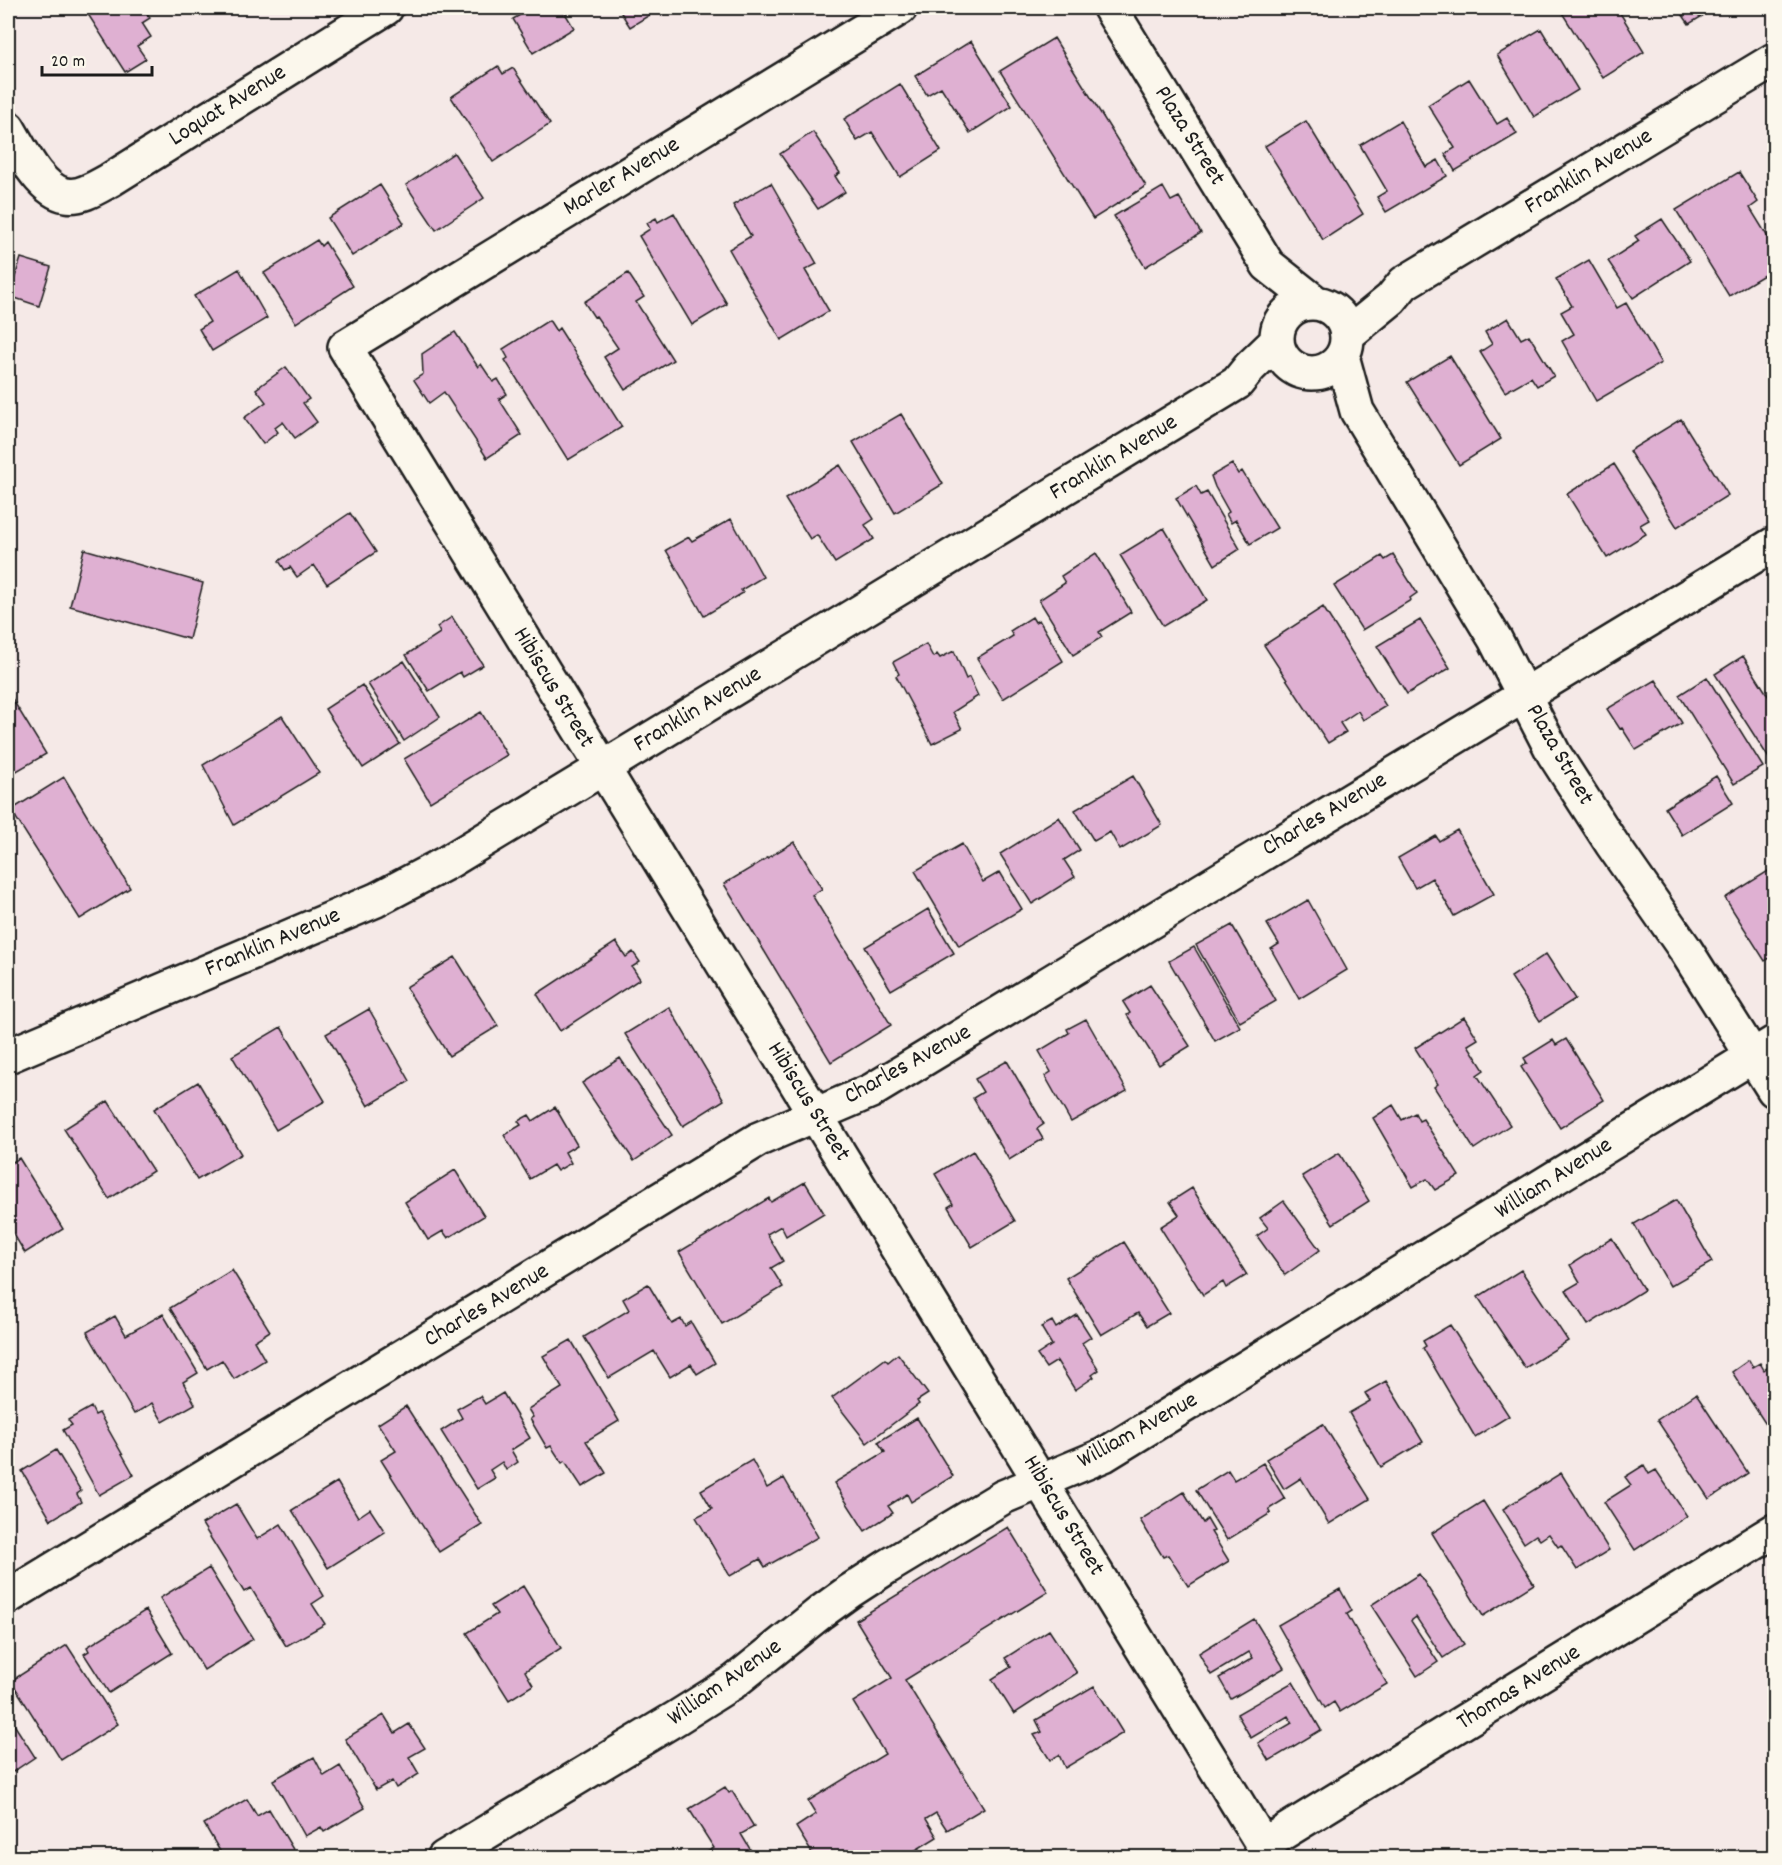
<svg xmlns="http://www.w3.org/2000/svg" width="1782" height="1865" font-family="Dekko,sans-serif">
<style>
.building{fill:#dfb0d2;stroke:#1c1c1c;stroke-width:1.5}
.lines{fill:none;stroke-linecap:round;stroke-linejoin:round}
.street-casing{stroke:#1c1c1c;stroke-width:38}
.street{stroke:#fbf7ec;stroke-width:33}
.labels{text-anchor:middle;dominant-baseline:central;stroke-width:4.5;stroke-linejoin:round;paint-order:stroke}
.street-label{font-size:24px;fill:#1c1c1c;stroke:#fbf7ec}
</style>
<rect width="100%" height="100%" fill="#f5e9e7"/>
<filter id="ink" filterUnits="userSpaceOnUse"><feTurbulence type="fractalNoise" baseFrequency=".0167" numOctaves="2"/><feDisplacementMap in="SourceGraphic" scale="12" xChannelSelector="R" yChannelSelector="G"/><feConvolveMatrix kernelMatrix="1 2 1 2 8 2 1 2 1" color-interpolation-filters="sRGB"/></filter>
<g filter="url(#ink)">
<path class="building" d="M84,8H144L150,18L142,23L151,37L137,46L146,59L125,72Z
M532,8H562L574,28L533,53L513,19Z
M618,8H661L630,27Z
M1559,8H1617L1644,52L1603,78Z
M1678,8H1716L1689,24Z
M1541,29L1578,90L1534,117L1497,55Z
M1054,38L1146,186L1093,219L1000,71Z
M971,41L1012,106L970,133L941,87L927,95L915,76Z
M498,66L503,74L513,68L550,124L493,162L451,97Z
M1469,79L1497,124L1507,118L1517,134L1455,171L1445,154L1455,148L1428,105Z
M900,84L941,151L900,177L872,132L857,141L844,119Z
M1306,121L1363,214L1323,240L1265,146Z
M1400,121L1426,167L1438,160L1447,176L1386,212L1377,197L1387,191L1360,145Z
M813,132L840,173L835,176L845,192L818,209L780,154Z
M454,153L484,198L436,230L406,185Z
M1739,172L1758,202L1750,208L1774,247V269L1729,296L1676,210Z
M771,183L817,264L805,270L829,311L781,340L729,249L751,236L733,205Z
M380,185L404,223L352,256L328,218Z
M1163,187L1171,201L1179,197L1201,233L1145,267L1114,216Z
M674,213L727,304L692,325L639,236L650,229L647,223L656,218L658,222Z
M1662,219L1690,261L1633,298L1608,261L1639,241L1635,236Z
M317,240L321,246L325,242L353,286L296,323L264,273Z
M21,258L51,267L39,306L9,296Z
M1589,260L1617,308L1626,303L1661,363L1596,401L1562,341L1574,334L1561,312L1572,306L1556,279Z
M239,269L267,318L212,351L199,329L210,322L194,296Z
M628,273L644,297L636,302L673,360L625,390L604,357L618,348L596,316L594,317L584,302Z
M1508,318L1521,339L1529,335L1554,376L1537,386L1531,377L1505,392L1480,352L1492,344L1485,332Z
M549,320L556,331L559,328L622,427L568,460L505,360L508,358L503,349Z
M455,332L478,367L481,364L493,382L498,379L507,394L499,399L522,435L487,458L444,392L429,403L414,380L423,374L422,354Z
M1450,356L1501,439L1459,465L1407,382Z
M286,367L309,399L303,403L317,422L295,438L283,422L275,428L278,432L263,444L244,418L266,402L256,389Z
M901,414L943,484L895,513L853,442Z
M1681,419L1728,495L1677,527L1629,451Z
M1232,464L1238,474L1242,471L1277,528L1250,544L1236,520L1231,523L1226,514L1229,512L1215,487L1211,476Z
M1614,464L1649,520L1640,525L1646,534L1607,558L1567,494Z
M840,465L874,519L865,525L874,539L835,563L817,535L810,539L785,499Z
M1196,486L1201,495L1207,492L1240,549L1215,565L1176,498Z
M350,513L376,552L327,584L314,565L297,577L290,567L285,570L279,561Z
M731,519L763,577L741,590L743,593L704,616L666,550L689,537L692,541Z
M1164,528L1207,600L1163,626L1120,555Z
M84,549L203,583L189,639L70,606Z
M1096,553L1131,612L1099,632L1102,637L1073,655L1039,600L1065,583L1061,576Z
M1393,555L1417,593L1410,598L1411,600L1362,630L1334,586L1382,556L1385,560Z
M1323,607L1386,706L1363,720L1358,711L1340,723L1346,732L1328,743L1264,645Z
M452,617L483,665L463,677L460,672L429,691L406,655L440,633L437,627Z
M1032,617L1035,622L1039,620L1063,661L1003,699L977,658L1013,636L1010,631Z
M1420,620L1450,668L1407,694L1377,646Z
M926,644L933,657L937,654L940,658L954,651L966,679L969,677L978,696L953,712L962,729L932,744L896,676L899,674L893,662Z
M1743,656L1774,705V761L1772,763L1715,674Z
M404,661L440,717L404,741L368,684Z
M1707,677L1763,767L1734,784L1679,695Z
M1656,680L1682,723L1636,750L1622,728L1620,729L1607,709Z
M362,685L400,744L363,768L325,709Z
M8,692L46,754L8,776Z
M481,712L507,755L430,802L404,759Z
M282,716L319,773L234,825L203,765Z
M1133,776L1162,825L1120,850L1110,832L1094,841L1075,810Z
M1716,776L1733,803L1682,835L1665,808Z
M64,777L130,888L80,919L11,810Z
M1059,817L1080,850L1064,860L1075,877L1032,904L1000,854Z
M1457,830L1494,894L1454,916L1432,878L1415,888L1398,858L1436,836L1439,841Z
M794,842L822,889L812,895L891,1025L831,1062L724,884Z
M962,844L983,882L1000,872L1022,909L959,946L915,871Z
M1773,868L1774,870V955L1765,961L1725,898Z
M1308,900L1347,970L1299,999L1271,949L1279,944L1267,924Z
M928,909L954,953L891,990L865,947Z
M1232,925L1276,1001L1240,1022L1196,945Z
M616,942L626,957L633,952L640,962L632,967L640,979L560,1031L537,994Z
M1194,947L1240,1027L1215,1041L1169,961Z
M1546,954L1575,999L1540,1021L1511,977Z
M455,957L498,1026L449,1056L406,987Z
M1150,985L1190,1046L1159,1065L1127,1015L1130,1013L1123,1002Z
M669,1007L724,1100L683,1126L625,1034Z
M369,1009L410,1081L368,1106L326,1034Z
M1464,1017L1478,1039L1468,1045L1484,1070L1477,1075L1510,1125L1474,1149L1434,1087L1438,1084L1415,1048Z
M1086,1019L1127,1091L1071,1122L1045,1076L1051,1072L1039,1051L1069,1033L1067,1029Z
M281,1027L325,1101L276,1130L232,1056Z
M1566,1039L1604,1100L1560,1128L1521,1067L1527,1063L1524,1058L1553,1040L1556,1045Z
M620,1058L672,1135L634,1161L582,1083Z
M1007,1061L1044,1124L1037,1129L1043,1139L1009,1160L973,1098L983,1092L975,1079Z
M198,1082L241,1154L197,1180L154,1109Z
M108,1101L153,1171L109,1199L64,1129Z
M1393,1105L1402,1120L1415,1113L1419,1121L1423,1119L1459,1176L1435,1190L1427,1179L1413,1187L1373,1118Z
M555,1107L577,1145L565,1152L571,1163L557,1171L553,1165L530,1179L504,1135L521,1125L518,1121L529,1115L533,1121Z
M973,1151L1015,1221L972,1247L948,1207L953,1204L935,1174Z
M1339,1153L1369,1201L1333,1224L1302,1176Z
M19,1158L63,1229L25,1253L8,1225V1165Z
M455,1170L484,1216L448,1238L443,1231L428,1240L405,1202Z
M805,1182L824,1213L786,1236L781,1226L767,1234L783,1261L771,1268L783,1287L722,1324L679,1252L769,1198L771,1202Z
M1192,1188L1247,1275L1226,1288L1223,1282L1203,1295L1160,1227L1179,1215L1170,1202Z
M1676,1200L1712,1262L1670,1286L1634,1224Z
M1284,1201L1320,1250L1285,1275L1257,1236L1268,1228L1260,1218Z
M1612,1238L1644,1290L1588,1325L1566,1290L1580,1282L1570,1265Z
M1124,1242L1169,1313L1147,1326L1138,1313L1101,1335L1066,1278Z
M232,1270L270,1331L254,1341L265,1360L234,1379L222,1360L207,1369L170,1308Z
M1521,1270L1568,1341L1525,1368L1478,1297Z
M648,1284L672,1324L681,1319L685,1326L691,1322L715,1363L697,1374L691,1364L670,1377L654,1351L609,1378L584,1337L629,1310L623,1299Z
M163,1314L198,1373L183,1382L195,1404L163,1422L152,1403L134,1414L87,1332L115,1316L126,1335Z
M1077,1315L1091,1337L1082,1343L1099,1370L1092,1375L1094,1377L1075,1390L1057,1361L1046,1368L1037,1355L1052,1345L1041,1327L1052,1321L1056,1328Z
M1450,1325L1509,1416L1475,1437L1423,1348L1426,1346L1423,1341Z
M571,1340L619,1421L586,1441L606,1473L582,1487L565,1461L562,1463L551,1446L547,1448L530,1419L533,1417L528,1409L562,1388L543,1356Z
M898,1354L928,1394L917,1401L919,1404L867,1443L832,1398L885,1359L888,1362Z
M1749,1360L1753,1367L1760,1363L1764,1370L1774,1363V1437L1732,1372Z
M1386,1381L1423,1442L1381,1467L1349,1413L1370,1401L1365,1393Z
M503,1393L530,1438L511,1450L518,1462L506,1470L502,1462L490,1470L495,1478L477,1489L441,1431L462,1418L457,1409L480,1396L485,1404Z
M1696,1394L1748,1473L1709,1499L1657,1420Z
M406,1406L482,1525L439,1552L381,1460L396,1451L378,1424Z
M91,1407L95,1415L99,1413L134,1475L99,1495L63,1430L72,1425L68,1420Z
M917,1418L953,1476L911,1502L907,1494L888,1506L893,1513L865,1531L834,1483L885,1452L878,1442Z
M1323,1424L1370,1499L1329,1524L1301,1478L1284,1489L1266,1459Z
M56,1450L81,1491L77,1494L81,1502L51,1520L22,1471Z
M752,1460L767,1488L784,1478L818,1537L765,1567L760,1559L730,1576L696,1517L712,1509L701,1490Z
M1263,1463L1285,1499L1269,1509L1271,1513L1227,1540L1196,1490L1228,1470L1234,1480Z
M1644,1465L1649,1474L1656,1470L1687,1516L1635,1550L1604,1502L1631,1485L1625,1477Z
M1561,1473L1609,1550L1577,1570L1561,1545L1558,1547L1549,1534L1540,1540L1536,1535L1524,1543L1503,1509Z
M337,1482L358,1517L370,1509L385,1532L328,1568L292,1510Z
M1184,1492L1203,1523L1207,1519L1214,1531L1211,1532L1229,1561L1188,1586L1168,1555L1163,1557L1140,1520Z
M1483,1501L1534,1584L1483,1616L1432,1533Z
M236,1504L257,1539L281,1524L324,1596L312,1604L325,1624L286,1646L251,1588L244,1592L202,1524Z
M1008,1527L1048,1592L905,1680L984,1808L947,1830L936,1813L926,1819L937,1837L903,1858H871L867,1852L858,1858H815L796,1827L816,1814L808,1801L885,1754L853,1702L892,1678L856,1620Z
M209,1568L253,1639L204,1670L160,1598Z
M1419,1574L1464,1644L1443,1658L1416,1617L1411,1621L1438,1662L1417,1676L1371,1605Z
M523,1586L561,1648L525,1671L533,1685L509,1700L467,1633L497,1614L491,1606Z
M1340,1589L1352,1611L1347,1614L1387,1684L1340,1712L1334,1702L1325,1708L1278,1625Z
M146,1610L172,1653L109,1693L84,1654L89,1651L87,1647Z
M1254,1619L1284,1668L1231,1699L1219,1678L1253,1658L1249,1652L1211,1675L1199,1653Z
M1049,1630L1077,1673L1014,1714L992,1679L1011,1667L1005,1658Z
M67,1645L118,1724L61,1760L11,1681Z
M1293,1682L1321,1730L1269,1761L1258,1743L1292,1723L1288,1716L1251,1738L1237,1714Z
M1094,1686L1123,1733L1065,1768L1059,1755L1050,1760L1034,1735L1042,1732L1036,1720Z
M8,1715L35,1757L8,1775Z
M384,1715L395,1733L409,1724L425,1748L409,1757L419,1774L396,1788L392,1781L376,1790L345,1739Z
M314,1757L324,1776L340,1766L365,1808L324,1832L321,1827L305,1836L273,1780Z
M725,1787L729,1793L732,1791L754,1827L741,1834L753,1854L748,1858H702L701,1856L714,1848L689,1809Z
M247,1799L257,1816L269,1809L294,1851L283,1858H224L204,1824Z"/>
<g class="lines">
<g class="street-casing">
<path id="street" d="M900,8L345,347C652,851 963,1354 1271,1858
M1110,8L1268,265L1316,303
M8,128C20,148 40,191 66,195C81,198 97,187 110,180L386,8
M1277 338a35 35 0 1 1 70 0a35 35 0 1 1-70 0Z
M1347,335L1391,299L1404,283L1774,60
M1342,356L1357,411L1495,639L1554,754L1612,844L1685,949L1774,1090
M8,1056L376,900L448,862L1237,383L1250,367L1276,342
M8,1597L759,1139L871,1091L1774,544
M1263,1845L1774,1531
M444,1858L678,1717L735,1681L821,1612L850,1591L887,1567L1003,1497L1104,1455L1774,1043"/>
</g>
<use href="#street" class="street"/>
</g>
</g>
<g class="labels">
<g class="street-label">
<text transform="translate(228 106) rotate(-32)">Loquat Avenue</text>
<text transform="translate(1189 136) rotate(58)">Plaza Street</text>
<text transform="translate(1589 172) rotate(-31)">Franklin Avenue</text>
<text transform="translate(622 177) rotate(-31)">Marler Avenue</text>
<text transform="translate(1114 458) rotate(-31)">Franklin Avenue</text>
<text transform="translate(553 688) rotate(59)">Hibiscus Street</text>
<text transform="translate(698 710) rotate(-31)">Franklin Avenue</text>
<text transform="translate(1559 755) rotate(60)">Plaza Street</text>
<text transform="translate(1325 815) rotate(-31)">Charles Avenue</text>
<text transform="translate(273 943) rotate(-23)">Franklin Avenue</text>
<text transform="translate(908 1065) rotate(-29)">Charles Avenue</text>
<text transform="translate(808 1102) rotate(58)">Hibiscus Street</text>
<text transform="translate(1554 1179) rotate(-32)">William Avenue</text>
<text transform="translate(487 1306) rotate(-31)">Charles Avenue</text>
<text transform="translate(1138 1431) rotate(-29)">William Avenue</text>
<text transform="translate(1063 1516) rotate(59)">Hibiscus Street</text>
<text transform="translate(725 1683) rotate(-35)">William Avenue</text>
<text transform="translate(1519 1688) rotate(-32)">Thomas Avenue</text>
</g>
</g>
<rect width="1782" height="1865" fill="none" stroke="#fbf7ec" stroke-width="30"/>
<rect x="15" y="15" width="1752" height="1835" fill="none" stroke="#1c1c1c" stroke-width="2" filter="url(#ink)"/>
<path d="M42 66v9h110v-9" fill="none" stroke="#1c1c1c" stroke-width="3"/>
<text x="51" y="66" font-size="18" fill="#1c1c1c" stroke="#fbf7ec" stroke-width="4.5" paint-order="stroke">20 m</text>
</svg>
